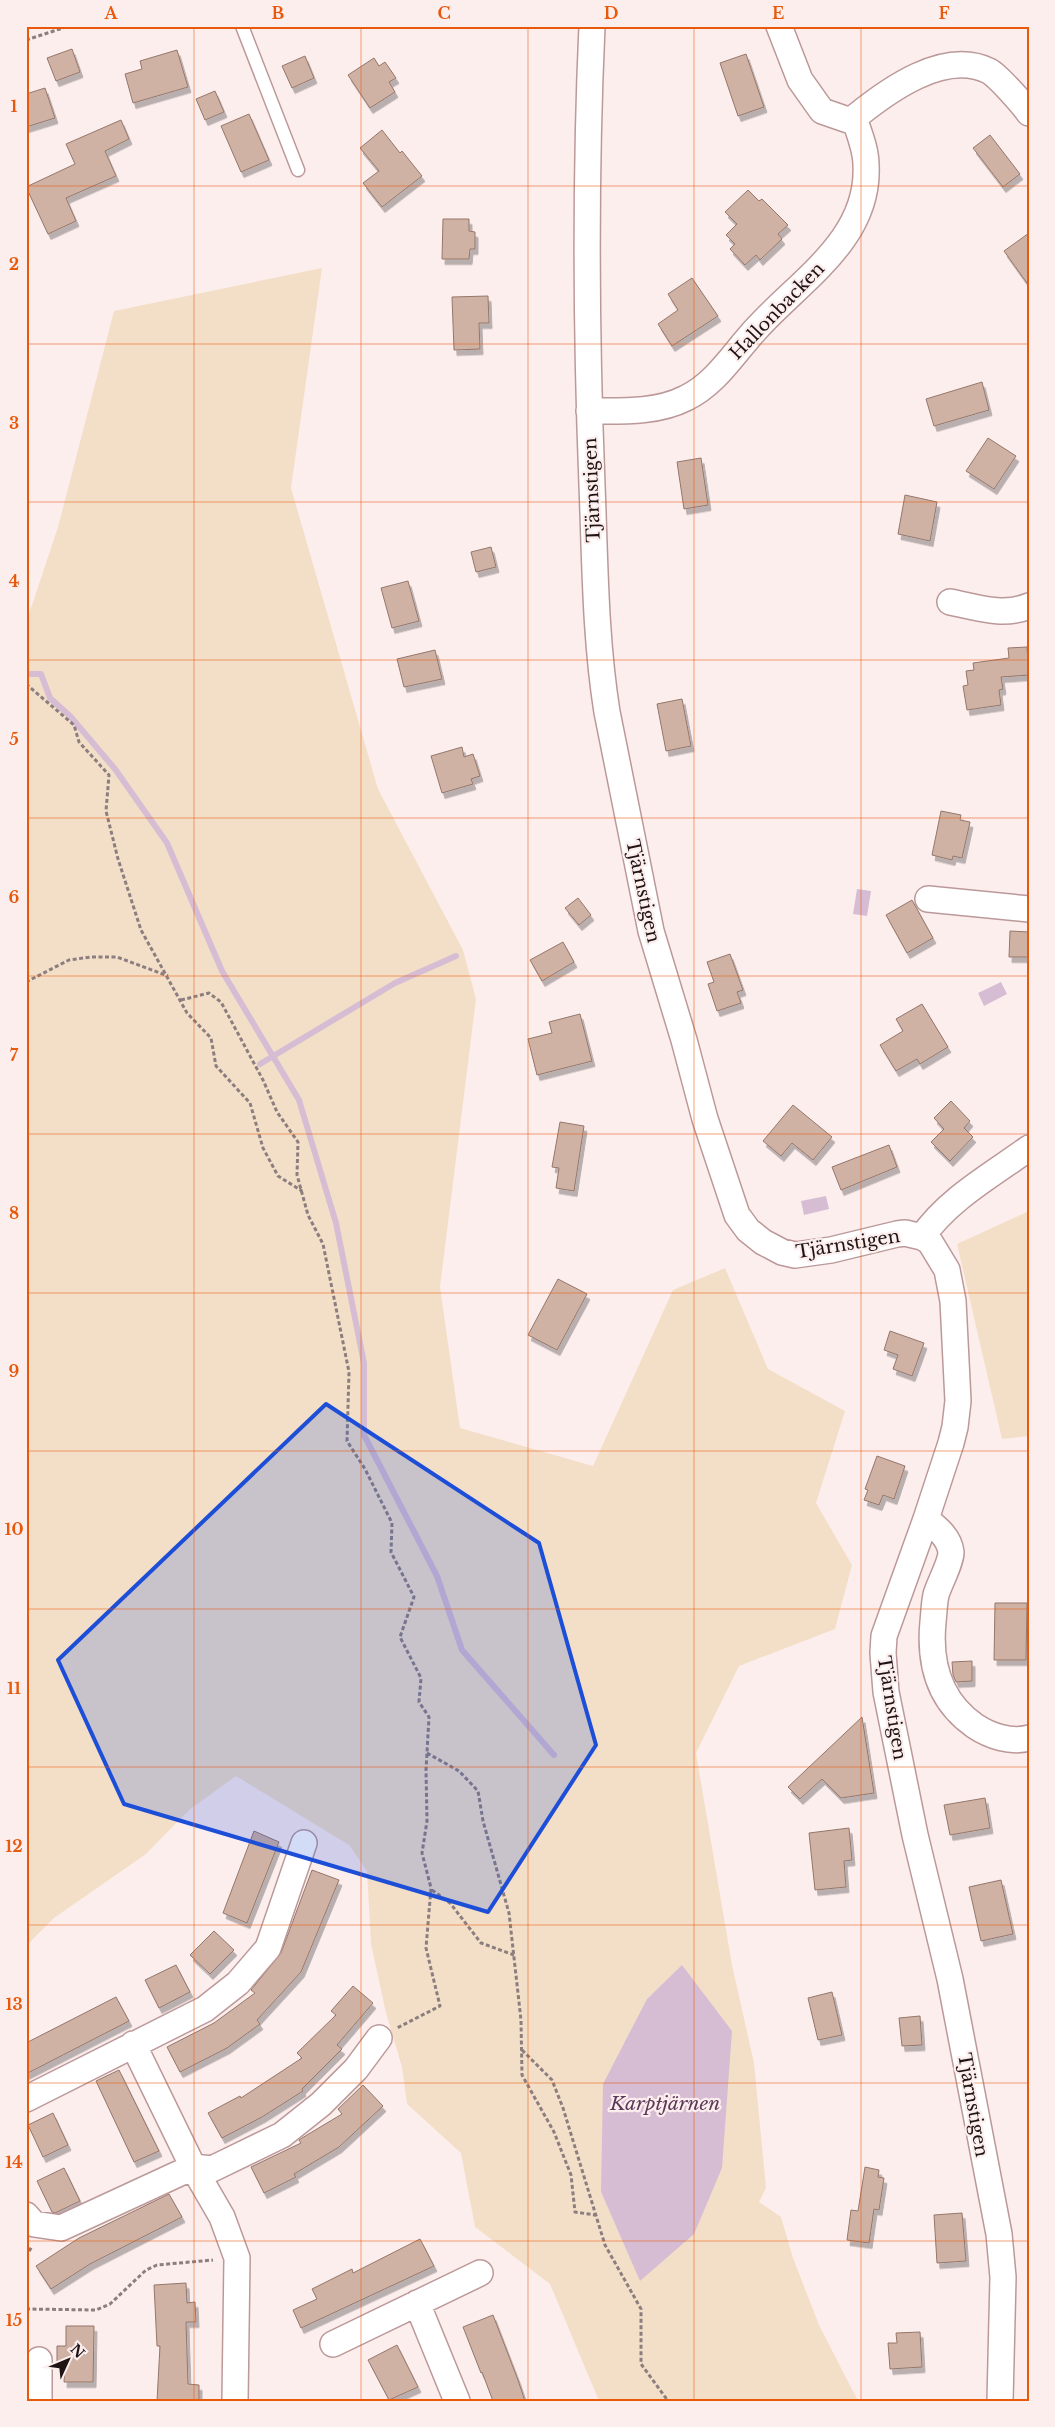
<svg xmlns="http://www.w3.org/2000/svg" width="1055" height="2427" font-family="'Libre Baskerville',serif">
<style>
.green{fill:#f3dfc8;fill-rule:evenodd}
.water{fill:#d6bdd3}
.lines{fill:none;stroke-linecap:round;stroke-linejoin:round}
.stream{stroke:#d6bdd3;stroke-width:6}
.building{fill:#d0b2a4;stroke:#94776b;filter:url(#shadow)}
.lane-casing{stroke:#bc9999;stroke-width:15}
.street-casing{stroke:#bc9999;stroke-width:28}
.path{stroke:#8c7e7e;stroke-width:3;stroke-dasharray:4 2.5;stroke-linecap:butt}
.lane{stroke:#fff;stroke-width:12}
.street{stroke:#fff;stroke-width:25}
.marked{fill:#1d4ed8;fill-opacity:0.2;stroke:#1d4ed8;stroke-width:4;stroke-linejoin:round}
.grid{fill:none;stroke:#e8590c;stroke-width:1;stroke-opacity:0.55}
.labels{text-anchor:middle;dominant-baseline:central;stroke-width:4.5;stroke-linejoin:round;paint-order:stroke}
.street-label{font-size:18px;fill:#1f1313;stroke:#fdeeee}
.water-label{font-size:19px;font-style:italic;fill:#5c3859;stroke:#fdeeee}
.neatline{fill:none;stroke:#e8590c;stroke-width:2}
.grid-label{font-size:16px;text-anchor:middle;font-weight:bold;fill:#e8590c}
</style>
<defs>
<filter id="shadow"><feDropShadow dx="3" dy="5.5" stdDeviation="0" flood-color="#0004"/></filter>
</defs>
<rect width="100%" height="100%" fill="#fdeeee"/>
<path class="green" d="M322,268L291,488L378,789L463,950L476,999L440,1287L460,1428L593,1466L673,1290L725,1268L768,1369L845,1411L816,1503L852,1565L835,1629L739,1666L696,1753L732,1965L754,2063L766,2188L759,2202L781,2217L793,2258L819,2325L858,2401H599L550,2284L475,2227L461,2153L407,2104L402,2067L386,2013L371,1944L367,1871L349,1845L236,1776L189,1810L146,1854L54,1918L26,1946V623L58,527L114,311ZM683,1965L641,2281L601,2192L647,1999Z
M1029,1211V1436L1002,1439L957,1244Z"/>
<path class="water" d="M857,889L871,891L867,916L853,914Z
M1001,982L1007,994L984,1006L978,993Z
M826,1196L829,1209L804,1215L801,1201Z
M682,1965L732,2031L722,2168L694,2234L640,2281L601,2192L603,2084L647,1999Z"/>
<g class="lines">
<path class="stream" d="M26,672L27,674H41L50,698L70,716L115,769L167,843L222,971L299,1100L336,1223L364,1363V1435L437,1576L462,1650L554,1755
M260,1064L395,983L456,956"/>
</g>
<path class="building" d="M72,49L80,72L56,81L47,58Z
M177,50L188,87L133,103L125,74L142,69L140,61Z
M746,54L764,107L738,116L720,63Z
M305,56L314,78L292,88L282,66Z
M374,58L379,66L385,62L396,78L389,82L395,92L370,108L348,75Z
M45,88L55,118L26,127V94Z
M215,91L224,112L205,120L196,99Z
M249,114L269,160L241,172L221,126Z
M121,120L129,139L105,151L116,176L66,198L76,221L48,234L26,187L75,164L66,144Z
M382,130L400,153L402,151L422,176L382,207L363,183L379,171L360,148Z
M990,135L1020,174L1003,187L973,148Z
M748,190L759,201L762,199L788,225L778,234L782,239L760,260L756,255L745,265L730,249L735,244L726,235L737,224L725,212Z
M443,219H469V231L475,232V249H470L469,259H442Z
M1029,233V286L1004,251Z
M692,278L718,316L672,346L658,324L678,310L668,294Z
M488,296L489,323H479L480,349L454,350L452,297Z
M982,382L989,410L934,426L926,399Z
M988,438L1016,456L994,489L966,471Z
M701,458L708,505L684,509L677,462Z
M905,495L937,502L930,541L898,534Z
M491,547L496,567L476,572L471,552Z
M408,581L419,621L392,628L381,588Z
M1027,647L1029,675L1001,677L1003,689L999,690L1001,705L967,710L963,686L968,685L966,671L974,670L973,663L1009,658L1008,648Z
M435,650L442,679L404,687L397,659Z
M682,699L691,746L666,751L657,704Z
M462,747L464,757L473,754L480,776L471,779L473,784L442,793L431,756Z
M941,811L961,815L960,820L970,822L962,858L953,856L952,860L932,855Z
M578,898L591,915L579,925L565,908Z
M912,900L933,938L907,953L886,915Z
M1010,931L1029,932V957H1009Z
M563,942L574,962L542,981L530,960Z
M730,954L743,990L737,992L741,1003L717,1011L708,984L714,982L707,962Z
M922,1004L948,1047L920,1064L917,1059L896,1071L880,1045L903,1031L896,1019Z
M580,1014L592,1061L537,1075L528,1039L552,1033L549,1022Z
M951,1101L970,1121L964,1128L973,1137L950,1161L931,1142L944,1129L934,1118Z
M793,1105L832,1137L813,1160L792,1143L781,1156L763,1141Z
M560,1122L584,1126L574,1191L556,1188L559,1168L552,1167Z
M889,1145L897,1167L841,1190L832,1167Z
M558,1279L587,1294L557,1350L528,1335Z
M890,1331L924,1343L912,1376L893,1369L898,1355L884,1350Z
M877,1456L905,1466L894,1499L883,1495L879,1505L864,1500L868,1490L865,1489Z
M995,1603H1027L1026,1660H994Z
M972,1661V1681L956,1682L953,1675L952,1662Z
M862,1717L874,1793L841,1798L822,1779L800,1799L788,1787Z
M985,1798L990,1828L950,1835L944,1805Z
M849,1828L852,1860L844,1861L846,1887L815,1890L809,1833Z
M254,1831L279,1842L247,1923L223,1913Z
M312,1870L339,1880L301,1972L257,2020L260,2024L227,2048L180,2072L167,2047L214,2023L255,1993L251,1990L281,1953Z
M1001,1880L1013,1934L981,1941L969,1887Z
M214,1931L234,1950L210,1974L190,1955Z
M176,1965L190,1992L159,2008L145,1980Z
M353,1986L373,2003L337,2045L342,2049L302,2089L303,2091L262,2117L222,2138L208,2113L240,2096L241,2098L302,2058L297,2053L336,2015L331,2011Z
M832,1992L842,2035L818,2040L808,1998Z
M116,1997L129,2021L26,2074V2043Z
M920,2016L922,2045L902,2046L899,2018Z
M119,2070L159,2151L134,2162L96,2081Z
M363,2085L383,2106L339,2147L294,2174L296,2177L264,2193L251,2167L301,2143L299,2140L302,2138L342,2114L338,2109Z
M53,2113L68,2145L43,2157L28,2125Z
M865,2167L879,2170L878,2177L884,2178L879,2210L874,2209L869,2243L847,2240L851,2210L858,2211Z
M64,2168L80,2201L55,2213L52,2212L37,2181Z
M169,2194L182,2217L90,2264L51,2289L36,2266L79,2238Z
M962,2213L966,2261L937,2263L934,2215Z
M420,2239L434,2266L301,2328L293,2310L317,2299L312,2289L352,2269L353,2273Z
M186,2283L187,2303L195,2302L196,2322H186L188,2384L199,2385V2401H157L160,2346H157L154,2285Z
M493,2315L518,2380L525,2401H493L482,2372L481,2373L463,2327Z
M66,2326H94L93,2382H64L65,2364H57V2346H66Z
M920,2332L922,2367L890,2369L888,2343H897L896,2333Z
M397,2345L418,2387L389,2400L368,2360Z"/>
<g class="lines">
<g class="lane-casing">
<path id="lane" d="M242,26L298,170"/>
</g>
<g class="street-casing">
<path id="street" d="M592,26C585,179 586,332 592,485C595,560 595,637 607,712L651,931L684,1040L705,1119L737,1215L748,1230L763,1242L782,1252L795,1255L831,1250L897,1234L905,1233L922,1237L930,1242L947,1270L953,1301L958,1401L955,1427L951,1443L926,1519L884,1636L883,1653L886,1692L915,1835L950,1979L999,2234L1003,2277L1000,2401
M779,26L800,80L822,111L848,120L854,118
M589,411C621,411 657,413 686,398C717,383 735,351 758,327C802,279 870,238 866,165C866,149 859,133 854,118C887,91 944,49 989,71C998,76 1022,103 1029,113
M950,602C976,607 1003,617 1029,606
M928,899L1029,909
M922,1237C948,1199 992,1175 1029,1148
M926,1519C937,1528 949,1537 951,1552C951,1563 939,1584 936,1595C934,1604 934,1613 933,1622C929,1663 939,1701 975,1726C990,1736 1011,1743 1029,1738
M133,2044L193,2167L222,2217L237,2258L235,2401
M26,2099L205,2009L238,1983L268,1948L304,1843
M26,2215L34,2224L61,2228L193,2167L212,2169L282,2135L321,2104L356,2069L379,2038
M417,2303L457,2401
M333,2344L480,2273
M39,2360V2401"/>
</g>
<path class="path" d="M26,40L69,26
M26,684L74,725L79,742L109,775L106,811L118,859L141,930L187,1013L211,1038L216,1066L250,1103L263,1148L278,1176L302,1191
M26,982L69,960L91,957H117L168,976
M181,1000L209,993L221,1002L263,1080L277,1112L298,1142L297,1175L308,1215L323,1244L349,1372L347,1441L365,1469L392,1523L391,1552L414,1597L400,1637L421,1678L419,1702L429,1717L426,1770L427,1821L422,1853L431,1888L426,1948L440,2006L397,2028
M427,1753L459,1771L478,1791L483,1821L509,1913L521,2020L522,2075L554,2132L571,2175L575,2212L595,2215
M432,1890L450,1903L481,1943L514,1955
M522,2050L552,2080L563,2108L605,2245L641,2309V2364L668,2401
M26,2257L32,2246
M26,2309L96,2310L110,2304L146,2270L157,2265L213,2260"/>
<use href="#lane" class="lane"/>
<use href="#street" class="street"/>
</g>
<path class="marked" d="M326,1404L539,1543L596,1745L488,1912L124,1804L58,1660Z"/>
<path class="grid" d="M194,26V2401M361,26V2401M528,26V2401M694,26V2401M861,26V2401M26,186H1029M26,344H1029M26,502H1029M26,660H1029M26,818H1029M26,976H1029M26,1134H1029M26,1293H1029M26,1451H1029M26,1609H1029M26,1767H1029M26,1925H1029M26,2083H1029M26,2241H1029"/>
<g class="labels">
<g class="street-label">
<text transform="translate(777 311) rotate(-46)">Hallonbacken</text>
<text transform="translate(592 490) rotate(-92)">Tjärnstigen</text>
<text transform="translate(643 891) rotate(78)">Tjärnstigen</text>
<text transform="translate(848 1244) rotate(-9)">Tjärnstigen</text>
<text transform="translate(892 1708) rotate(81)">Tjärnstigen</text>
<text transform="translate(973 2105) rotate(80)">Tjärnstigen</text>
</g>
<g class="water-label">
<text x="665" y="2103">Karptjärnen</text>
</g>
</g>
<rect width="1055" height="2427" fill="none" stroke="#fdeeee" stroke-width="55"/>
<g transform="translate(68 2360) rotate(46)" stroke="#fdeeee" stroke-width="4" paint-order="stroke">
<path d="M0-4L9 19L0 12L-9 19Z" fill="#1f1313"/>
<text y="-8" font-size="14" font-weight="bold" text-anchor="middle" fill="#1f1313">N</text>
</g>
<rect x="28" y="28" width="1000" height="2372" class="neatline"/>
<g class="grid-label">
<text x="111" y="19">A</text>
<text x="278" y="19">B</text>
<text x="444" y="19">C</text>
<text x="611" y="19">D</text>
<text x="778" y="19">E</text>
<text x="944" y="19">F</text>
<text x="14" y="112">1</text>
<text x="14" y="270">2</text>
<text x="14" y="429">3</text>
<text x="14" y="587">4</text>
<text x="14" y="745">5</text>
<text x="14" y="903">6</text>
<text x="14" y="1061">7</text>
<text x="14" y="1219">8</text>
<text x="14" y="1377">9</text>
<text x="14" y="1535">10</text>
<text x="14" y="1694">11</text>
<text x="14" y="1852">12</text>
<text x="14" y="2010">13</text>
<text x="14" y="2168">14</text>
<text x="14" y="2326">15</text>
</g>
</svg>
